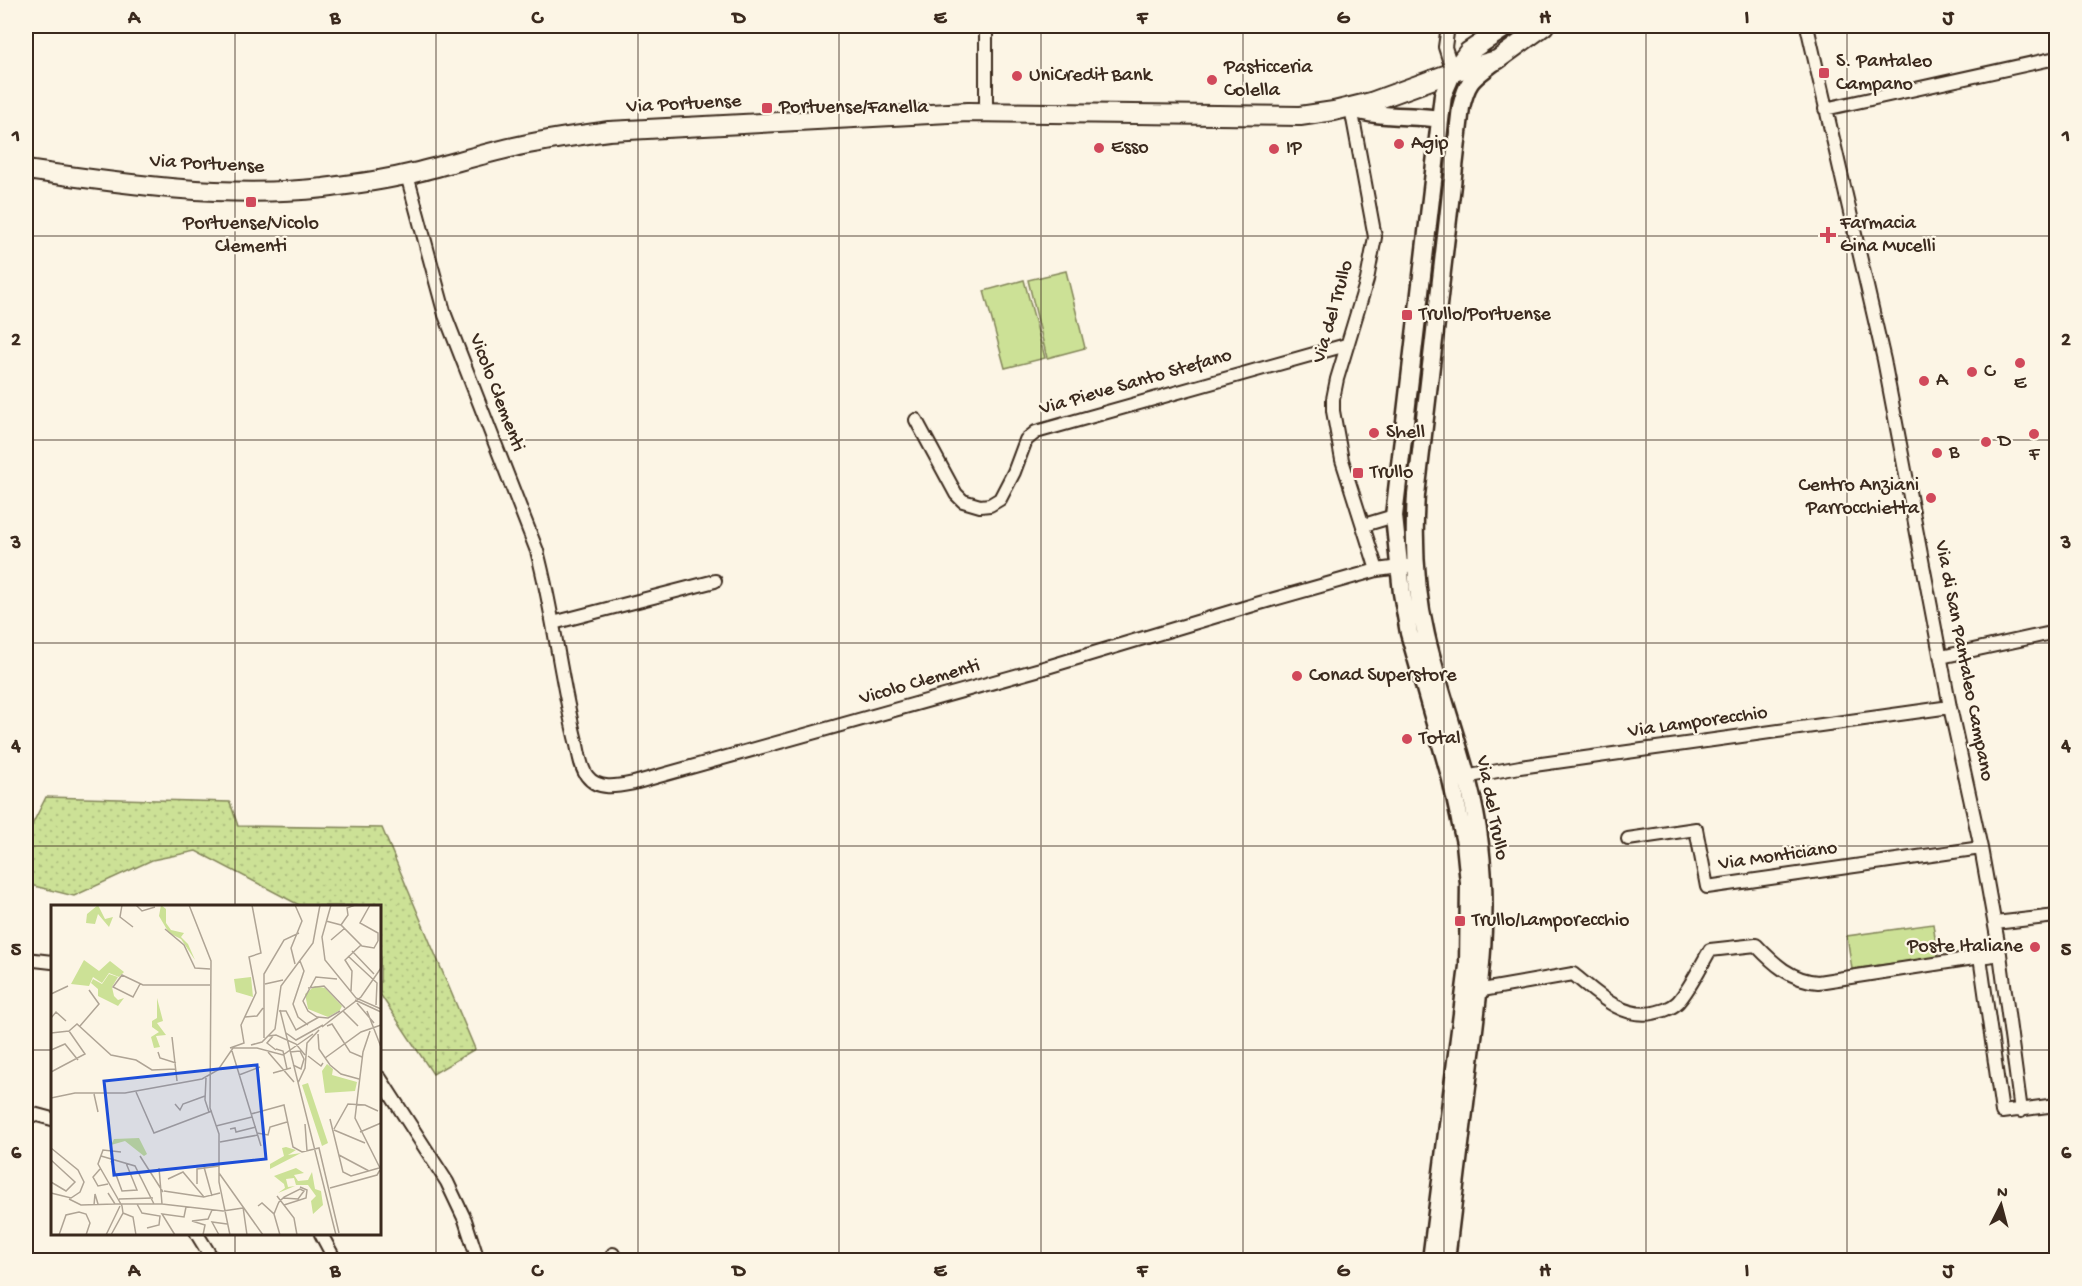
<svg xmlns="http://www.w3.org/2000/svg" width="2082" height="1286" font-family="'Gochi Hand',sans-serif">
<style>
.grass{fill:url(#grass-dots);stroke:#84865a;stroke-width:1.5}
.green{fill:#cce196;stroke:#84865a;stroke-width:1.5}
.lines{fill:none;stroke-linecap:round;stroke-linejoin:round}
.minor-casing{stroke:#3b2a1e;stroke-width:16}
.tertiary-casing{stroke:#3b2a1e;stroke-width:21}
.secondary-casing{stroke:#3b2a1e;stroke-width:22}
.minor{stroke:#fcf5e5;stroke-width:12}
.tertiary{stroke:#fcf5e5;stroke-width:16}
.secondary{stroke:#fcf5e5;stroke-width:18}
.grid{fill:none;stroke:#3b2a1e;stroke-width:1.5;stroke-opacity:0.55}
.poi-dot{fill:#d1495b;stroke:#fcf5e5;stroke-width:2}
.labels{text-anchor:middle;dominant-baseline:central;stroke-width:4.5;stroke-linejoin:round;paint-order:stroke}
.poi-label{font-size:20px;fill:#3b2a1e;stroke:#fcf5e5;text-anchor:start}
.street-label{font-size:20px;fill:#3b2a1e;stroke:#fcf5e5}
.inset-road{fill:none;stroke:#afa495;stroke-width:1.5}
.view{fill:#1d4ed8;fill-opacity:0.15;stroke:#1d4ed8;stroke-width:3}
.inset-edge{fill:none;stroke:#3b2a1e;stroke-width:3}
.neatline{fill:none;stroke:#3b2a1e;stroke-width:2}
.grid-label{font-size:20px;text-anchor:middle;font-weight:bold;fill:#3b2a1e}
</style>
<defs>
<pattern id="grass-dots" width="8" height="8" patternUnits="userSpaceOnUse" patternTransform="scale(1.5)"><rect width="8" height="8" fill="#cce196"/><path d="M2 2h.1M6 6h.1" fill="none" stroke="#b0c181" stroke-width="1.8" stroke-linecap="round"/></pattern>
</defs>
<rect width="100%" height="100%" fill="#fcf5e5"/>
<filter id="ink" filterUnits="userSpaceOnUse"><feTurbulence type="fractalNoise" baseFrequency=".0167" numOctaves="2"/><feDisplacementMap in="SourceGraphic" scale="12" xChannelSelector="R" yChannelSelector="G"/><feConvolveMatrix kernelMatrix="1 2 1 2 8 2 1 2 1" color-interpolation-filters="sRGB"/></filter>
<g filter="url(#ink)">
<path class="grass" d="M46,797L230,802L238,826L382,828L475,1049L433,1074L380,994V906H301L196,851L152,860L74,896L26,884V837Z"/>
<path class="green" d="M1066,271L1085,348L1047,358L1028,280Z
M1024,280L1045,358L1005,368L984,291Z
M1933,924L1938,957L1852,969L1847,936Z"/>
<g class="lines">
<g class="minor-casing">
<path id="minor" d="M1448,26L1445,47L1453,72
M1807,26L1884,360L1950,707L1981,848L2000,954L2021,1111
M1351,108L1375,237L1367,280L1337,379L1333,399V411L1342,460L1377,570
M1825,109L2056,58
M986,112V26
M407,175L445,315L537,551C554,614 560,678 576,741C579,752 580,767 587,776C598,791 619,786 634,783L1044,668L1260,603L1377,570L1407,566
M916,420L956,494L963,501L980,506L990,505L1000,499L1014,472L1026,440L1036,432L1346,345
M1364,525L1394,516
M553,623L715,581
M1941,657L2056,632
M1459,778L1520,767L1950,707
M1628,839L1696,829L1707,887L1981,848
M1995,923L2056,916
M1980,957L2002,1112L2056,1105
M26,959L52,962
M1471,992L1573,974C1596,992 1621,1019 1653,1013C1662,1011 1671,1009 1678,1002C1691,987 1700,967 1710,950L1756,945C1774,964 1791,980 1818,982L2000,954
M380,1078L447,1182L465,1220L478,1260
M26,1112L52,1119
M197,1234L213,1260
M321,1234L335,1260
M613,1254V1260"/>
</g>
<g class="tertiary-casing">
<path id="tertiary" d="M1351,108C1380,119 1410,114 1440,119
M1431,1260L1468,966L1469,883L1465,843L1451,779L1409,633L1402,593L1394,516L1443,95L1453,72
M1446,1260C1454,1194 1462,1128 1470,1062C1479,989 1489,919 1480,845C1472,773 1442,705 1426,635C1415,589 1413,542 1416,495L1461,107C1468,79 1472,79 1494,62"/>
</g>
<g class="secondary-casing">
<path id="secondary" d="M1453,72L1468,52L1507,26
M26,170C123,184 225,199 324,188C352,184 381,181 409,174C447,165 485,153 523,145C552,139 580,135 609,131L968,112L1300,116L1334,111L1371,102L1453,72L1497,60L1544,26"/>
</g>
<use href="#minor" class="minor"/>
<use href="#tertiary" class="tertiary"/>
<use href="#secondary" class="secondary"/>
</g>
</g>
<path class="grid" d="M235,26V906M436,26V1260M638,26V1260M839,26V1260M1041,26V1260M1243,26V1260M1444,26V1260M1646,26V1260M1847,26V1260M26,236H2056M26,440H2056M26,643H2056M26,846H2056M26,1050H52M380,1050H2056M235,1234V1260"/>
<g class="poi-dot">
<rect x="1818" y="67" width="12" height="12" rx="3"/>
<circle cx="1017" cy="76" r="6"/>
<circle cx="1212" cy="80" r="6"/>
<rect x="761" y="102" width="12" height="12" rx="3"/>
<circle cx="1399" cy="144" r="6"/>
<circle cx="1099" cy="148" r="6"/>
<circle cx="1274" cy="149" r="6"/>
<rect x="245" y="196" width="12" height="12" rx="3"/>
<path d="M1825 226h6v6h6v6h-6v6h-6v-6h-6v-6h6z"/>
<rect x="1401" y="309" width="12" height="12" rx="3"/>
<circle cx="2020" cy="363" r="6"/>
<circle cx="1972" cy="372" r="6"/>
<circle cx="1924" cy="381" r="6"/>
<circle cx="1374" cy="433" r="6"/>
<circle cx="2034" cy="434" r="6"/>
<circle cx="1986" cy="442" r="6"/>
<circle cx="1937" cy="453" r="6"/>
<rect x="1352" y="467" width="12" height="12" rx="3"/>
<circle cx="1931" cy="498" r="6"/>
<circle cx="1297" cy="676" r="6"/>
<circle cx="1407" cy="739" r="6"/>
<rect x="1454" y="915" width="12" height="12" rx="3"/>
<circle cx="2035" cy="947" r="6"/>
</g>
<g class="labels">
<g class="poi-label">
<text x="1836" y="62">S. Pantaleo<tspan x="1836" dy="23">Campano</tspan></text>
<text x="1224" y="68">Pasticceria<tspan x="1224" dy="23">Colella</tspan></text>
<text x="1029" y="76">UniCredit Bank</text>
<text x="779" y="108">Portuense/Fanella</text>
<text x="1411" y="144">Agip</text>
<text x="1111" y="148">Esso</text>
<text x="1286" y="149">IP</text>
<text x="251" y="224" text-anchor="middle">Portuense/Vicolo<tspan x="251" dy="23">Clementi</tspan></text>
<text x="1840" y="224">Farmacia<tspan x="1840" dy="23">Gina Mucelli</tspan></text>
<text x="1419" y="315">Trullo/Portuense</text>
<text x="1984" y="372">C</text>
<text x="1936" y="381">A</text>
<text x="2020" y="384" text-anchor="middle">E</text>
<text x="1386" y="433">Shell</text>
<text x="1998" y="442">D</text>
<text x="1949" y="453">B</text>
<text x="2034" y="455" text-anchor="middle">F</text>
<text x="1370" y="473">Trullo</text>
<text x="1919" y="486" text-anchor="end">Centro Anziani<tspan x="1919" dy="23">Parrocchietta</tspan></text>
<text x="1309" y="676">Conad Superstore</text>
<text x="1419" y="739">Total</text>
<text x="1472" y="921">Trullo/Lamporecchio</text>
<text x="2023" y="947" text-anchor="end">Poste Italiane</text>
</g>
<g class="street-label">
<text transform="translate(684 105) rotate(-3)">Via Portuense</text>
<text transform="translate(207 165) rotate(3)">Via Portuense</text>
<text transform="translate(1334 312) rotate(-74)">Via del Trullo</text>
<text transform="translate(1136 383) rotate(-16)">Via Pieve Santo Stefano</text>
<text transform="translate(496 393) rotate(69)">Vicolo Clementi</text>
<text transform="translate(1963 661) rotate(79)">Via di San Pantaleo Campano</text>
<text transform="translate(920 683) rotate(-16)">Vicolo Clementi</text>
<text transform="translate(1698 723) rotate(-8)">Via Lamporecchio</text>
<text transform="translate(1491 808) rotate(79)">Via del Trullo</text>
<text transform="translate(1778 857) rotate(-8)">Via Monticiano</text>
</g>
</g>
<g transform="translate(51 905)">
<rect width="330" height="330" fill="#fcf5e5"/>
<path d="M88,233L96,249L93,251L74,236L60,240L63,234Z" fill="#cce196"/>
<path d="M47,0L54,14L62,12L58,22L47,9L44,19L35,18L36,9ZM110,0L115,4V18L120,25L133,28L130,32L137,39L144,55L130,34L118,28L108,11ZM58,69L67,72L61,82L63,91L67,95L73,93L67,101L47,91V84L40,78L42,74L51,79ZM106,93L112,116L106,118L115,130L105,131L109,142L103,143L100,132L108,127L101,122V116L106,113ZM235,242L245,245L237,250L250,248L219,264V259L233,251L231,243ZM245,263L253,268L243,270L247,276L257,275L261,267L264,284L270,286L272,300L262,309L260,296L265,291L257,280H245L243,273L235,274L237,282L244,281L227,288L234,283L233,279L223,271Z" fill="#cce196"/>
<path d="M33,55L48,66L59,56L73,67L68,72L58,68L51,78L42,72L38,81L20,79ZM200,72L202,92L185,87L183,74ZM264,81L274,83L291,101L289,105L277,112L257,104L254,89ZM276,159L282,164L281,170L306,177L304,186L274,188L271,166ZM257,178L277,238L271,241L251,180Z" fill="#cce196"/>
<path class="inset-road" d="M71,0L69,12L82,22M85,0L91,6L104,2M138,0L160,56L159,203L168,229V277L179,330M280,0L271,32L274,55L305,93L330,104M319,0L309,18L327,28V36M275,16L290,20L311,41L323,43L327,36M290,20L297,10L296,3L304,0M114,24L133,40L144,63L159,64M280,35L294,23M301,46L323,69M297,51L326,78L325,100M249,56L253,66L242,99L247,112L257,120M244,59L240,43L251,16L244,0M286,74L265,72L252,96L257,106L266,112L277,113L289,106M89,79L82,92L62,82L71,70L92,80H159M214,79L232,75M257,83L273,81L294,103M300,86L301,66L294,55L310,40M0,89L17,81M304,95L330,107M306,98L323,118M229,105L285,330M228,106H235L245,125L268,112M292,106L307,121M316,106L330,142M194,112L206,111L212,103M0,113L5,107L15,116M29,121L48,99L38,85M276,121L281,119L299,147L311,152M271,122L310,92L330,63M18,126L26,119L60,150L85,155L101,165L125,164M319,126L312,147L304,213L330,265M0,128L18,126M235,128L245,135L272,120M267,129L268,144L279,160L290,169L308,174M217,131L225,130L245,139L254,150M222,131L216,138L225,145M121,132L126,176M213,133V69L233,35L248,28M200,140L211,137L224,124L230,81L262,38L269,0M179,143L193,138L190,120L205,88L198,52L210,48L201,0M225,144L232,146L236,164M0,145L14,139L27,155M181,146L210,241M107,147L109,153L125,158M217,147L243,177M239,147L249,146L253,154L250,164L242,160M257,151L270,161L272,158M274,153L310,127L330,120M0,167L34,149L18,126M222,168L240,163M188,170L209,162M155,173L154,195L158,207M247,178L254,163L256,138L268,125M85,187L103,228L161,206M43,189L47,207M0,193L24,188H74L151,174L167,165L182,143H206L232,150L262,129M124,199L129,205L132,199L154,191M200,209L233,200L242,242L251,247L268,243L288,328M279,214L292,267L300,271L328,263M254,219L256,246M165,221L201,212M179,224L184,223L185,227L205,222M283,224L297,199L314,200L327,206M283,225L314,238M309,227L330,218M206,228L217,230L219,222L236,217M169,237L207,230M0,243L27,265L33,277L29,287L20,293L0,288M288,250L318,266M50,251L84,261L103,299M89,251L112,287M0,255L24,277L15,286L0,277M60,256L71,286L86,285L75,258M153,262L161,291M108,263L111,299M49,264L42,272L47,281L57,279M168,268L212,330M117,274L132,267L153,292L169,288M146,279V264L168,261M279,283L326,270L329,265M113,286L153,292M57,288L64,299H111L172,306L192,303M226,291L243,313L246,330M18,294L30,300L64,299M68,294L102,293M86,299L91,308L109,311L108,320L96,323M43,300L44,289L47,299M233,300L255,293L256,285L249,282M207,301L211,298L223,309L229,330M192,302L196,330M72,308L82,312L85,330M223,309L227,299L228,297L233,292L249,284L253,286L247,294L232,293M8,330L15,310L28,307L35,309L39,318L35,330M55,330L69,301M60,330L72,308L71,301L47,259L52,245L70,247M124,330L111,309L133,312L135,302M152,330L154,320L141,316L157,314L161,305M168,330L161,317L176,319"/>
<path class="view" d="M206,160L215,254L63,270L53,176Z"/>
<rect width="330" height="330" class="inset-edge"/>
</g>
<rect width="2082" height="1286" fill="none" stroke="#fcf5e5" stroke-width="66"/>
<g transform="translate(2001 1205) rotate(6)" stroke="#fcf5e5" stroke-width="4.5" paint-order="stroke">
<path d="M0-4.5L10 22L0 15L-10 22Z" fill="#3b2a1e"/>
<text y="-9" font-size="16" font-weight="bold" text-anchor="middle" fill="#3b2a1e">N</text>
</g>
<rect x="33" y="33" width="2016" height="1220" class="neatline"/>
<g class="grid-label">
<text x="134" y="23">A</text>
<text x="335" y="23">B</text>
<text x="537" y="23">C</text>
<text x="739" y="23">D</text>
<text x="940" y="23">E</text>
<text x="1142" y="23">F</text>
<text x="1343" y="23">G</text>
<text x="1545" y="23">H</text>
<text x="1747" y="23">I</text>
<text x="1948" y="23">J</text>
<text x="16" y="141">1</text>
<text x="2066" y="141">1</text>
<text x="16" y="345">2</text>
<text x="2066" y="345">2</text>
<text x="16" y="548">3</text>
<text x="2066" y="548">3</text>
<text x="16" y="751">4</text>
<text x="2066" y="751">4</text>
<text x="16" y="955">5</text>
<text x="2066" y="955">5</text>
<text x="16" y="1158">6</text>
<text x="2066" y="1158">6</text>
<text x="134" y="1276">A</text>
<text x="335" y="1276">B</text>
<text x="537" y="1276">C</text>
<text x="739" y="1276">D</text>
<text x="940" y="1276">E</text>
<text x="1142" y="1276">F</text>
<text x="1343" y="1276">G</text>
<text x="1545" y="1276">H</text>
<text x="1747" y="1276">I</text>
<text x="1948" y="1276">J</text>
</g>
</svg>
